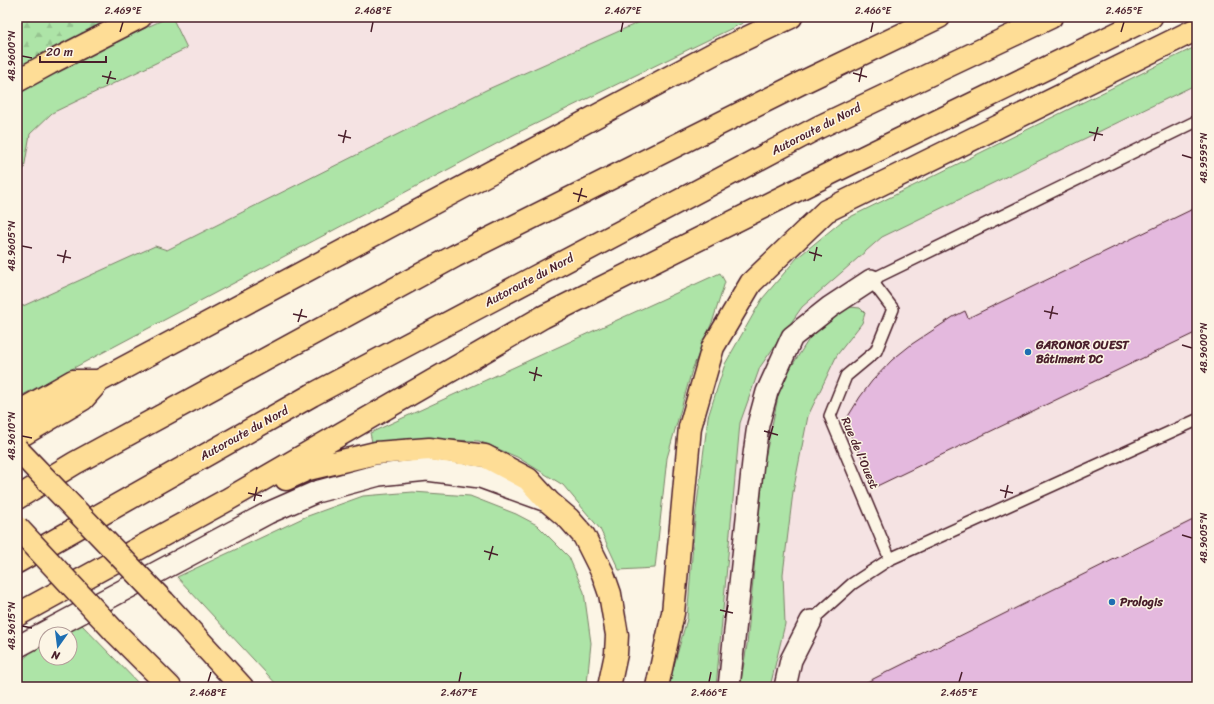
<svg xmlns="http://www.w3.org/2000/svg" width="1214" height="704" font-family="Sriracha,sans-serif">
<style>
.built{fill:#f5e3e3}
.grass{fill:#ade4a7;stroke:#7c8269}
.forest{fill:url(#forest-firs);stroke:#7c8269}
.building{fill:#e4b9de;stroke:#4a1f2b}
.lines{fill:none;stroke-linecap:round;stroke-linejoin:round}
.lane-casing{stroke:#4a1f2b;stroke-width:14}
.street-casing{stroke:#4a1f2b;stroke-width:24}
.highway-casing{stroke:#4a1f2b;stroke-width:25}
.lane{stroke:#fcf5e5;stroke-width:11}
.street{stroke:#fcf5e5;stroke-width:21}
.highway{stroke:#fedd96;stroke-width:22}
.highway-bridge-casing{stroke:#4a1f2b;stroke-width:25;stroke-linecap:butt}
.highway-bridge{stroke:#fedd96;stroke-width:22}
.ticks{fill:none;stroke:#4a1f2b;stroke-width:1.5}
.poi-dot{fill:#1f6fb2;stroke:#fcf5e5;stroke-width:1.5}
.labels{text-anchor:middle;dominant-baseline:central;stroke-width:3;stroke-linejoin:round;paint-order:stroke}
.street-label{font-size:12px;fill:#4a1f2b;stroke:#fcf5e5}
.poi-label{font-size:12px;font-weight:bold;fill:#4a1f2b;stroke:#fcf5e5;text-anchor:start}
.neatline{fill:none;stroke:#4a1f2b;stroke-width:1.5}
.ticks-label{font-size:10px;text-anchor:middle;fill:#4a1f2b}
</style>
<defs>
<pattern id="forest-firs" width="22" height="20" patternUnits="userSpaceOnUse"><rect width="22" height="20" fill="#ade4a7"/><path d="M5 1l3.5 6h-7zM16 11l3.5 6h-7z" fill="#96c390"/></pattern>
</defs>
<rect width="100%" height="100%" fill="#fcf5e5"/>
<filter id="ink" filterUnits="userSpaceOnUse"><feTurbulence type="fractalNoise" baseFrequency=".025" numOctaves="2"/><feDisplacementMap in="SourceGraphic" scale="8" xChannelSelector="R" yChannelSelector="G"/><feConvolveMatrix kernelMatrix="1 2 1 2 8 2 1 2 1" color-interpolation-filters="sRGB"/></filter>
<g filter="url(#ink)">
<path class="built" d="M17,17H744L68,337L17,302Z
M1197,68V687H683L746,353L903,212Z"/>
<path class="grass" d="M169,17H172L187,48L52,113L30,134L24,169L17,176V91L26,83Z
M651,17H755L515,134L17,398V304L23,306L155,246L167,250L486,90Z
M1197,46V84L882,237L802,307L760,367L740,423L716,687H668L687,619L695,519L708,417L725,364L762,299L797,258L842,221Z
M720,273L725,282L713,320L692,370L667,458L655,568L619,570L600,529L563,485L517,457L479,441L424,439L372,442L370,433Z
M850,307L860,308L865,313L862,323L837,355L808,416L793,492L783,574L785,624L770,687H740L747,645L764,463L781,383L809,339L830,318Z
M413,492L470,496L516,514L537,525L569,557L584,592L591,643L587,684L586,687H279L177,577L305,517L363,496Z
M81,624L142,687H17V665L31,652L46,644V658H70V634H64Z"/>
<path class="forest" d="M17,17H123L17,72Z"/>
<path class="building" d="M1197,207V332L877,486L844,423L860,397L872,381L892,360L912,344L953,317L965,311L968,318Z
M1197,518V687H857Z"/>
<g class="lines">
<g class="lane-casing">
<path id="lane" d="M890,559L1197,420
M811,621L852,584L890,559L830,416L846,376L876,351L893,309L871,280L1197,121"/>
</g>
<g class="street-casing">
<path id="street" d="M17,647L268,513L316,492L379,475L427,470L480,477L549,502
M729,687L753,462L758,425L767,392L792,337L830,307L871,280
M785,687L791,660L811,621"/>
</g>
<g class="highway-casing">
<path id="highway" d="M17,81L50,63L140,17
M17,413L73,381H99
M17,438L83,399L99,381L713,54L791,17
M286,479L308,469L376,453L429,449L485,456L528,479L549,502L569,519L584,536L603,574L610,594L617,635L616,654L609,687
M17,498L75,463L455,256L801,83L939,17
M17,562L312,395L819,127L1051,17
M164,602L242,687
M17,615L227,500L543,317L833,172L1151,17
M115,632L170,687
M657,687L673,613L690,427L713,347L751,283L826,211L1197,29"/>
</g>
<use href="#lane" class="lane"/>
<use href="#street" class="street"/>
<use href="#highway" class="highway"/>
<g class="highway-bridge-casing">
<path id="highway-bridge" d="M17,449L164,602
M17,527L115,632"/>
</g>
<use href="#highway-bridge" class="highway-bridge"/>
</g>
</g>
<path class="ticks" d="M120,32L123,22M371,32L373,22M621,32L623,22M871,32L873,22M1121,32L1124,22M22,56L32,58M853,73L867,77M102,76L116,79M859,82L862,68M107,84L111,71M1089,132L1103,135M338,135L351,138M1094,141L1098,127M343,143L346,130M1182,155L1192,158M573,193L587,197M578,202L582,188M22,246L32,248M809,252L822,256M57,255L71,258M814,261L817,247M63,263L66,250M1044,311L1058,314M293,314L307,317M1050,319L1053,306M298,322L302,309M1182,345L1192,348M529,372L542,376M534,381L537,367M764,431L778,435M22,436L32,438M769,440L773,426M1000,490L1013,493M248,493L262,496M1005,498L1008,485M254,501L257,487M1182,535L1192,538M484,551L498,555M489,560L493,546M720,610L733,613M725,618L728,605M22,626L32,628M208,682L211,672M459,682L461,672M709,682L711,672M959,682L962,672"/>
<g class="poi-dot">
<circle cx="1028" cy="352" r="4"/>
<circle cx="1112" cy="602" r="4"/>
</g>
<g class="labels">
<g class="street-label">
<text transform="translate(816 129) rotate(-27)">Autoroute du Nord</text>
<text transform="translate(529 280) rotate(-28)">Autoroute du Nord</text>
<text transform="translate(244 433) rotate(-29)">Autoroute du Nord</text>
<text transform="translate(860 453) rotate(67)">Rue de l'Ouest</text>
</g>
<g class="poi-label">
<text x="1036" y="345">GARONOR OUEST<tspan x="1036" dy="14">Bâtiment DC</tspan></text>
<text x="1120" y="602">Prologis</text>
</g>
</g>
<rect width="1214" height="704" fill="none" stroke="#fcf5e5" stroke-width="44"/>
<g transform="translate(58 646) rotate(194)"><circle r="19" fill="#fcf5e5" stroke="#b59f9b"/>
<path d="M0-3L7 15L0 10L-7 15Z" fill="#1f6fb2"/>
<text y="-6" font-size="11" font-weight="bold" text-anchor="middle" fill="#4a1f2b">N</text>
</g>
<path d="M40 56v6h66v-6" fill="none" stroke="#4a1f2b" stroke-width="2"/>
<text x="46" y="56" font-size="12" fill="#4a1f2b" stroke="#fcf5e5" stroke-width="3" paint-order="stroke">20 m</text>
<rect x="22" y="22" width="1170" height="660" class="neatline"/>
<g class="ticks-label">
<text x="123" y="14">2.469°E</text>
<text x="373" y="14">2.468°E</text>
<text x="623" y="14">2.467°E</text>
<text x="873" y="14">2.466°E</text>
<text x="1124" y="14">2.465°E</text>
<text transform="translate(11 56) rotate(-90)" y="4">48.9600°N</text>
<text transform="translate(1203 158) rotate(-90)" y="4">48.9595°N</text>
<text transform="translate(11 246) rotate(-90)" y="4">48.9605°N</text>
<text transform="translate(1203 348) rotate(-90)" y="4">48.9600°N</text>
<text transform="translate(11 436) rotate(-90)" y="4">48.9610°N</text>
<text transform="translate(1203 538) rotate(-90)" y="4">48.9605°N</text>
<text transform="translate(11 626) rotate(-90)" y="4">48.9615°N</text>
<text x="208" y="696">2.468°E</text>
<text x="459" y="696">2.467°E</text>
<text x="709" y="696">2.466°E</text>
<text x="959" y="696">2.465°E</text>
</g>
</svg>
